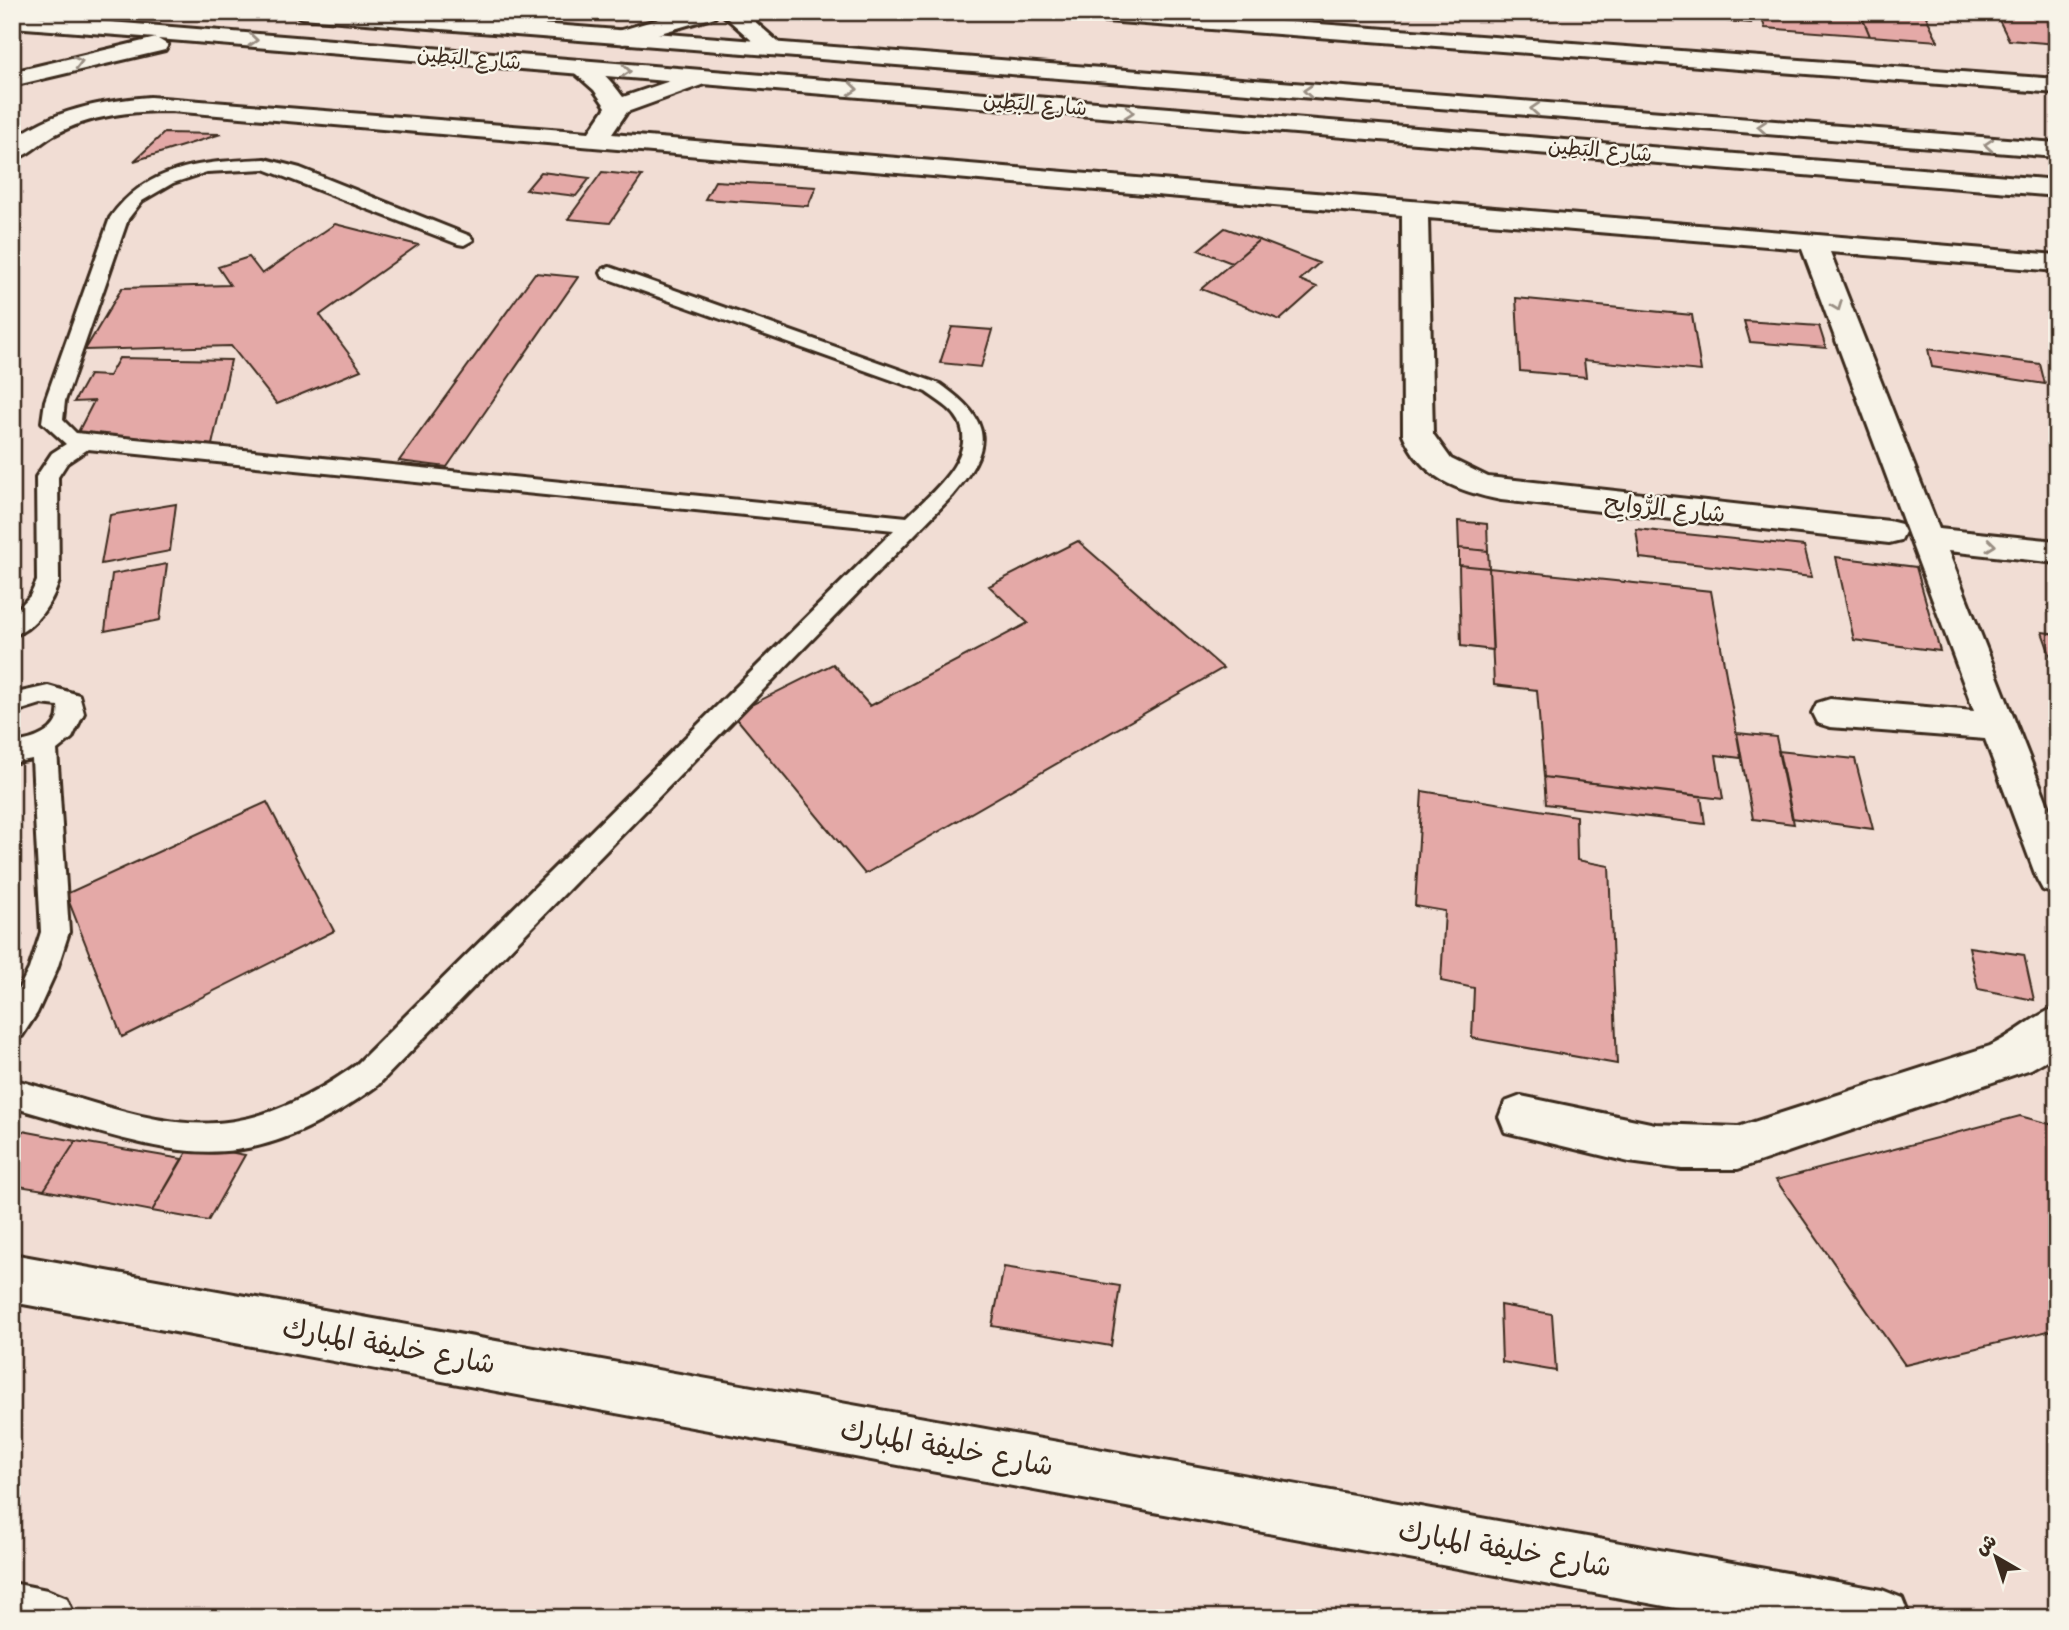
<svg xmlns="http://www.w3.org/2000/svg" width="2069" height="1630" font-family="'Comic Neue','Playpen Sans Arabic',sans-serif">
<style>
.building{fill:#e4a9a7;stroke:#3b2a1e;stroke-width:2}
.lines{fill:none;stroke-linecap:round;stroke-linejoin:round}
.lane-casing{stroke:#3b2a1e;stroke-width:6}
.street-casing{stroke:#3b2a1e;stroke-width:6}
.secondary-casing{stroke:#3b2a1e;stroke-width:6}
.lane{fill:#f7f3e8;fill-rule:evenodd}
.street{fill:#f7f3e8;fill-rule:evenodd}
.secondary{fill:#f7f3e8;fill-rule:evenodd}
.oneway{stroke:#998e83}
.labels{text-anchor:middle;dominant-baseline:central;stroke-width:5;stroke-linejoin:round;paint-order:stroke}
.far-street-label{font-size:21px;fill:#3b2a1e;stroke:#f7f3e8}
.street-label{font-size:24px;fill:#3b2a1e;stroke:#f7f3e8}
.near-street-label{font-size:28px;fill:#3b2a1e;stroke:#f7f3e8}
</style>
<rect width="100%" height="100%" fill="#f1ddd4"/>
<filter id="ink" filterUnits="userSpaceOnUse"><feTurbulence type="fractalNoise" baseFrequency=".0143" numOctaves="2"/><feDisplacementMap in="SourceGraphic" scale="14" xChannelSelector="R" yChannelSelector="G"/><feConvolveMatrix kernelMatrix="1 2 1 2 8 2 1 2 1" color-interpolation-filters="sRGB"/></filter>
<g filter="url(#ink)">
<path class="building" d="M1583,12H1639V17Z
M1659,12H1748L1751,23L1660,16Z
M1760,12H1860L1870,36L1765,28Z
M1860,12H1924L1938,41L1870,36Z
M1995,12H2057V44L2009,40Z
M164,133L221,134L134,161Z
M541,172L590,178L576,196L526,190Z
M602,172L642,176L610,223L568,219Z
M715,181L816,187L808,206L705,199Z
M335,224L418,245L320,315L361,370L277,404L231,346L85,350L122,288L230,285L218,267L249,257L262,274Z
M1225,228L1259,240L1232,263L1198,250Z
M1259,240L1319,263L1300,280L1317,287L1280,320L1201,289Z
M535,273L578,277L447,467L399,461Z
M1516,298L1692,315L1701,371L1584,360L1586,377L1520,371Z
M1744,321L1819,326L1826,348L1750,342Z
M952,327L992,330L981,367L940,363Z
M1928,349L2040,364L2045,384L1932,367Z
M119,358L231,360L212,445L77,434L94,401L74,402L89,375L109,376Z
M176,504L170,551L101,564L110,515Z
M1458,521L1487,524L1488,551L1459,548Z
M1636,529L1804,546L1812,577L1640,558Z
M1078,541L1223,668L865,874L733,714L833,664L870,706L1028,623L989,586Z
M1459,548L1488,551L1489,568L1459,565Z
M1836,557L1916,567L1940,651L1854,640Z
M167,564L160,620L105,631L112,574Z
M1459,565L1489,568L1493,650L1461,646Z
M1489,568L1711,591L1741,758L1716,755L1723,799L1544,777L1537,690L1494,685Z
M2042,632L2057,634V674Z
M1737,733L1776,737L1794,824L1753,819Z
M1778,751L1855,759L1873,829L1792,818Z
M1544,777L1701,796L1705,824L1546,804Z
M1422,791L1576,816L1577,860L1609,866L1617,1064L1472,1038L1474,988L1441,981L1445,911L1415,906Z
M267,802L334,931L122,1037L66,894Z
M12,910L22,935L12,940Z
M1969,947L2024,955L2034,1000L1978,989Z
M2020,1116L2057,1126V1329L1905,1365L1776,1180Z
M12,1129L76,1141L44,1190L12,1185Z
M76,1141L182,1159L152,1211L44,1190Z
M191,1145L245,1155L208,1221L152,1211Z
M1004,1267L1120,1286L1111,1346L992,1326Z
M1500,1305L1552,1314L1556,1371L1502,1362Z"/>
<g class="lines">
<g class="lane-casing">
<path id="lane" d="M265,159L300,168L470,236L473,240L464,245L458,244L264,169L207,172L173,183L142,201L128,219L65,401L63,420L76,433L907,517C929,495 978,457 959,421C952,408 938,401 926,392L603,277L601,273L603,269L610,267L940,384C994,422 993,447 952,496L378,1085C233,1190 168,1150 12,1107V1079C156,1119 221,1161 356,1065L894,530L88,449L67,463L58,477L59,581C52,603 35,629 12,636V615L30,596L37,581L36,477L52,453L66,444L42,422L45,401L110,218C148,164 205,162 265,159Z
M48,686L79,695L84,713L72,738L57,750L69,932L57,969L37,1013L22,1036L12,1040V1002L29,969L41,932L32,759L12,763V743C33,741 62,732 58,706L41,704L12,713V694Z"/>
</g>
<g class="street-casing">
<path id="street" d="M683,12H718L715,17L623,44L612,37L615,32Z
M720,12H744L786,49L783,54H767Z
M1055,12H1157L2057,79V93L1066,18Z
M579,60C598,65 612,82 623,97L702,70L713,77L710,82L627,112L612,134L2057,255V271L1830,252L1939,529L2057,541V563L1948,551L2057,828V895L2043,890L2037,879L1985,739L1830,727L1817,723L1812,713L1817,703L1830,699L1974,711L1802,249L1428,218L1433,434L1451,459L1488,477L1889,521L1901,524L1905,532L1901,540L1889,543L1501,500C1457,491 1421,478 1403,434L1402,216L171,111C131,111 90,115 54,135C40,143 28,156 12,160V141C51,110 101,101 150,97L589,132L606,107L594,90L568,67Z
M2057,1007V1054L2031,1069L1738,1169H1682L1629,1162L1505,1132L1499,1117L1505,1102L1521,1096L1655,1124L1738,1127L1990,1046C2014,1035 2033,1016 2057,1007Z
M12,1254L1882,1590L1902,1598L1910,1618H1730L12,1302Z"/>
</g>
<g class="secondary-casing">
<path id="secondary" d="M291,12H388L2057,143V157L302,18Z
M12,14L2057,180V196L158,39L168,45L165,50L12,86V72L156,38L12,27Z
M12,1583L47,1590L67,1598L75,1618H12Z"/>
</g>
<use href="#lane" class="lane"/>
<use href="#street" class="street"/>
<use href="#secondary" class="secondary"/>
</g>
<defs><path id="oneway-chevron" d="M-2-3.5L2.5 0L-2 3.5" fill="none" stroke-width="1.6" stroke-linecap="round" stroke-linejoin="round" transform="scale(1.75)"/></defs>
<g class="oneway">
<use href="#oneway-chevron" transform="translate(253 40) rotate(5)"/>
<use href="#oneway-chevron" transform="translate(78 62) rotate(-14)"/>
<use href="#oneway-chevron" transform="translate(626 71) rotate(5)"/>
<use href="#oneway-chevron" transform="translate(853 89) rotate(5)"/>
<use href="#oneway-chevron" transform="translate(1308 91) rotate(-176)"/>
<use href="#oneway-chevron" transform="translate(1535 109) rotate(-176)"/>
<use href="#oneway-chevron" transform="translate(1129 112) rotate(5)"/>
<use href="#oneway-chevron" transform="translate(1762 127) rotate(-176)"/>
<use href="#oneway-chevron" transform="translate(1989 145) rotate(-176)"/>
<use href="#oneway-chevron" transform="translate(1837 306) rotate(69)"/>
<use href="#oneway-chevron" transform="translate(1991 545) rotate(6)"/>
</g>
</g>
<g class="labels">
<g class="far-street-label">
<text transform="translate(469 58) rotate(5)">شارع البَطِين</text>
<text transform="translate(1035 104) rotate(5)">شارع البَطِين</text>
<text transform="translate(1600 150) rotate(5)">شارع البَطِين</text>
</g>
<g class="street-label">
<text transform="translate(1665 508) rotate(6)">شارع الرُّوايِح</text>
</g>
<g class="near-street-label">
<text transform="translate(389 1346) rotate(10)">شارع خليفة المبارك</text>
<text transform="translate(947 1448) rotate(10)">شارع خليفة المبارك</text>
<text transform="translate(1505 1549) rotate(10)">شارع خليفة المبارك</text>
</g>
</g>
<rect width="2069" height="1630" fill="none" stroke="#f7f3e8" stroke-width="42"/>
<rect x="21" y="21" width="2027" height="1588" fill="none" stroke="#3b2a1e" stroke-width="2.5" filter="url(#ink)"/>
<g transform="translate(1996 1557) rotate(321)" stroke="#f7f3e8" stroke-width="5" paint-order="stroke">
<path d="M0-5L12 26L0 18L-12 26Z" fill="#3b2a1e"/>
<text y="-10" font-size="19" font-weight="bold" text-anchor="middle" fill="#3b2a1e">ش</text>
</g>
</svg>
